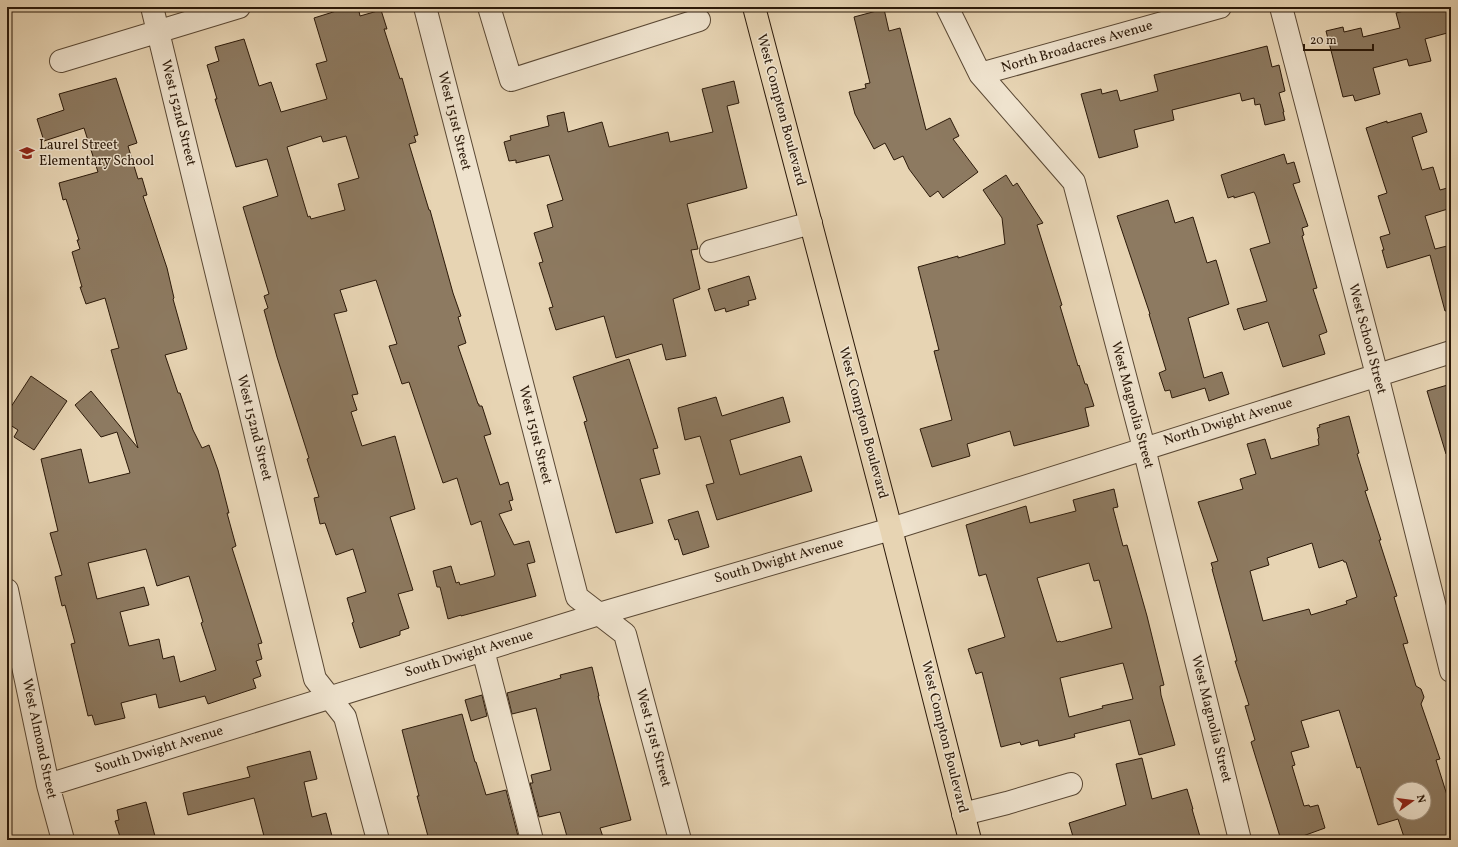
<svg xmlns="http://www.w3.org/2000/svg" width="1458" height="847" font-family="Vollkorn,serif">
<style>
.building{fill:#8d7a61;stroke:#2b1909;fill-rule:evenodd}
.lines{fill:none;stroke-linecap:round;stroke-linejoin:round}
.minor-casing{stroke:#5a4834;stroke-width:24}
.major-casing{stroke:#2b1909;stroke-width:24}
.minor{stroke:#efe3ce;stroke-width:22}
.major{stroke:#e7d4b3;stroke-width:22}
.labels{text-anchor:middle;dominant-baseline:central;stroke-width:3;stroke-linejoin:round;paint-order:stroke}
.street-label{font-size:14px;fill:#2b1909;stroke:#efe3ce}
.poi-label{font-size:14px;fill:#2b1909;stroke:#efe3ce;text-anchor:start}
</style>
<rect width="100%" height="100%" fill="#e7d4b3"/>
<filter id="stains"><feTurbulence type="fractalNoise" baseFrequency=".005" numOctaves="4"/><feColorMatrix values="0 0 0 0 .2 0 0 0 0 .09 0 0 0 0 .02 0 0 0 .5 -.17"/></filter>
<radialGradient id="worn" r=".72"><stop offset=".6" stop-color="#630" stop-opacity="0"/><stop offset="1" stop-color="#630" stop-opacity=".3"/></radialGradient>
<path class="building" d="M349,7H358L360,16L381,10L387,29H384L400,79L402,78L418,135L414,136L416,142L409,144L429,210H430L453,293L461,316L458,317L466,343L458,346L478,404H479V406H482L491,434L484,436L500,485L508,482L513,500L509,501L512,510L499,514L514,545L529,541L535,562L527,564L536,596L461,616V615L448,619L440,587H437L433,571L451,566L456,583L459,582L460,585L494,576L495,574L481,521L471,525L457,478L443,483L409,382L402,384L400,378L389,346L397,344L376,280L340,290L347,311L334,314L358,394L352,395L357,410L351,412L362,446L395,436L415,509L390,517L413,590L398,594L409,628L400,631V635L360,648L352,623L354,622L347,598L366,592L353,549L336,555L325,523L320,524L314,498L319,497L307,459L309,458L277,357L264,310L268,308L264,296L269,294L243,207L278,196L267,159L236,167L215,99H217L207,65L219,61L215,47L244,39L259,86L271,82L281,112L327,99L316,64L327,61L314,18ZM321,136L323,142L346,136L359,178L338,184L345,210L311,219L310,216L308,217L287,147Z
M1419,7H1451V32L1425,39L1431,61L1409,66L1407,59L1373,68L1380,94L1355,101L1353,95L1343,97L1326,31L1343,27L1344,32L1361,28L1363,37L1400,28L1396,13Z
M884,9L889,31L900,28L926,130L950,118L959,136L953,139L978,172L943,198L938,191L930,197L909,169L903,156L894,160L885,143L874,149L855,114L849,92L866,88L865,84L870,83L854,17Z
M1267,46L1272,67L1279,65L1285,91L1279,93L1284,112H1283L1285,120L1265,125L1260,104L1255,105L1254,98L1242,101L1240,93L1172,110L1174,120L1134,130L1138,147L1099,158L1081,94L1101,89L1102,94L1117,90L1120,101L1158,91L1154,75Z
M116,78L137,143L128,146L138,179L142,178L147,195L143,196L167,268L174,298L173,299L187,349L165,355L178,393H180L193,430L202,448L209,445L218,470L229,513H227L236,546L232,548L262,643L258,644L262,659L256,661L261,676L253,679L256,688L208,704L205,696L159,708L156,694L121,703L125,718L95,725L92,715L88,716L71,644L75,643L65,605L62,606L55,577L62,575L50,533L58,531L41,459L81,449L89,483L130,473L117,432L101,437L75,405L91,391L138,448L111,350L119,348L105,298L86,304L80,287H82L72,252L80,249L77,240H79L66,199L63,200L59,183L98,172L84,128L44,141L37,119L64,110L59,94ZM146,549L157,586L189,576L203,622L201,623L216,670L180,682L174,656L163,659L159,639L129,646L120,612L149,605L144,587L97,599L88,563Z
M734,81L739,103L727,106L747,188L687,204L698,249L691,250L700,289L673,299L686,356L666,360L662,344L616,358L604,316L556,330L549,308L553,307L539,263L543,262L534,233L553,227L547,205L563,200L549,155L516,163V160L509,161L504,142L511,140L510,136L549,126L547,116L564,112L568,132L602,122L609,147L668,132L670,142L713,132L702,89Z
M1421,113L1427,132L1412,137L1422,170L1433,167L1440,190L1451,187V208L1425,216L1435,249L1451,245V310L1445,311L1430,255L1387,268L1382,250H1384L1380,237L1390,234L1378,196L1387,193L1366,128L1387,121V123Z
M1284,154L1287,164L1294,162L1300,182L1293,184L1308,226L1302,228L1304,235L1302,236L1317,288L1313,289L1327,332L1319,335L1325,354L1283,367L1268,322L1244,330L1237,309L1267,301L1250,249L1270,243L1256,196L1254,192L1234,198V196L1228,198L1221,175Z
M1006,175L1013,186L1017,183L1043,223L1037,225L1062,305L1060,306L1078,366L1079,365L1085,384H1087L1094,406L1085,408L1089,426L1014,446L1010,431L967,444L970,456L932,467L920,429L952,420L934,351L939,350L918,267L958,256V258L1005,244L1002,218L983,190Z
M1168,200L1175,223L1193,217L1207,263L1216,260L1229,304L1188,318L1204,378L1222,372L1229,394L1209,401L1205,388L1172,398L1170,390L1165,391L1159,373L1166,370L1149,314H1150L1117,216Z
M749,276L756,299L748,301L749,305L726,312L725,308L715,311L708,289Z
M629,359L658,448L653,449L660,474L640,479L653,523L616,533L584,422L587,421L573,377Z
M31,376L67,401L34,450L14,437L18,430L7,423V413Z
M1451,384V454H1446L1427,391Z
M716,397L722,416L783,397L790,422L730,440L740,475L801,456L812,491L717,520L706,485L714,483L700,436L685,440L678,408Z
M1349,416L1359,453L1357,454L1368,490L1365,491L1381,540H1379L1397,596L1394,597L1408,643L1403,644L1416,686L1421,689L1424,697L1421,704L1440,759L1436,760L1451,808V840H1405L1398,819L1378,825L1360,767L1357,768L1339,710L1301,721L1309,747L1291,752L1295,765L1292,766L1304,806L1309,805L1310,807L1318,805L1325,828L1303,836L1305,840H1281L1251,742L1255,740L1245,706L1249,705L1235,661H1237L1212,569H1213L1211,563L1218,561L1198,502L1243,489L1240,479L1256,474L1247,444L1265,439L1271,459L1319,445L1318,439L1319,438L1317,428L1320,427L1319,425ZM1312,543L1319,568L1343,560L1344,562H1346L1357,597L1346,601L1347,604L1311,615L1309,609L1263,621L1250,571L1269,565L1267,558ZM1400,789H1424V813H1400Z
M1114,489L1118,507L1113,508L1123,546L1127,545L1147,616L1164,685L1160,686L1161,695L1175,745L1139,755L1130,720L1074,734L1075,737L1039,746L1038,740L1021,745L1020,742L1001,747L982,672L976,674L968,649L1005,637L986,574L979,576L966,525L1026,506L1030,523L1076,511L1073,500ZM1089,563L1094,581L1099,580L1112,628L1061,642L1060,641L1057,642L1037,578ZM1123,663L1133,699L1102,706L1103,708L1069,717L1060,678Z
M698,511L709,547L683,555L678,539L675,540L668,520Z
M592,667L599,696H598L631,820L600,828L603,837H601L602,840H568L560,812L539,817L530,783H533L531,775L551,770L536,708L512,714L507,693L561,678L560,675Z
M482,695L487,716L471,721L465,700Z
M462,714L475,762H476L486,795L506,790L519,840H429L417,796H419L402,730Z
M310,751L317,779L304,782L312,817L326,813L333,840H265L254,798L188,815L183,793L250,777L247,767Z
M1142,758L1152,799L1187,789L1193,809H1192L1201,840H1074L1069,823L1126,805L1116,764Z
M146,802L156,840H121L115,821L119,820L117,810Z"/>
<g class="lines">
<g class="minor-casing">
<path id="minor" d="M152,7L315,679L345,717L378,840
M425,7L577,597L625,634L680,840
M489,7L511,80L699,20
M947,7L980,74L1074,182L1144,448L1240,840
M1281,7L1377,375L1451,671
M61,61L239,7
M980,74L1220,7
M711,251L811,223
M7,590L48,785L63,840
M483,650L532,840
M48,785L599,614L891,529L1451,352
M963,814L1007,803L1071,784"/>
</g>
<g class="major-casing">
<path id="major" d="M754,7L891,529L970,840"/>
</g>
<use href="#minor" class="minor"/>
<use href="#major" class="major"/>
</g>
<defs>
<g id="school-bare" transform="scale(1.2)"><path d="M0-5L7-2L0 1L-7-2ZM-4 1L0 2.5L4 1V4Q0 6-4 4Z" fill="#8f2418" stroke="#efe3ce" stroke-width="2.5" paint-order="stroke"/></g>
</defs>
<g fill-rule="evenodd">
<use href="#school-bare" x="27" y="153"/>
</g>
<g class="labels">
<g class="street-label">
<text transform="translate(1077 47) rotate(-16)">North Broadacres Avenue</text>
<text transform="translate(781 110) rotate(75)">West Compton Boulevard</text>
<text transform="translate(178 113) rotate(76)">West 152nd Street</text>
<text transform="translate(454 121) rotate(76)">West 151st Street</text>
<text transform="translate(1367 339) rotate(75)">West School Street</text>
<text transform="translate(1132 405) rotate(75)">West Magnolia Street</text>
<text transform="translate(1228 422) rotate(-17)">North Dwight Avenue</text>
<text transform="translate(863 423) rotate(75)">West Compton Boulevard</text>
<text transform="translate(254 428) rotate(76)">West 152nd Street</text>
<text transform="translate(535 435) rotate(76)">West 151st Street</text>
<text transform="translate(779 561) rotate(-16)">South Dwight Avenue</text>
<text transform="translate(469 654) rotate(-17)">South Dwight Avenue</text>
<text transform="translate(1211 719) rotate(76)">West Magnolia Street</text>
<text transform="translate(944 737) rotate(76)">West Compton Boulevard</text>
<text transform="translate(653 738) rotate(75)">West 151st Street</text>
<text transform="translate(39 739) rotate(78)">West Almond Street</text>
<text transform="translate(159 750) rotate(-17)">South Dwight Avenue</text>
</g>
<g class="poi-label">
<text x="39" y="145">Laurel Street<tspan x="39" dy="16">Elementary School</tspan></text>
</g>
</g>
<rect width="1458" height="847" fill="none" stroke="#e7d4b3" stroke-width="24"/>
<rect x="8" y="8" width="1442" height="831" fill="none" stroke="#2b1909" stroke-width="2"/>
<rect x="12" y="12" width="1434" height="823" fill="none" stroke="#2b1909"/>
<g transform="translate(1412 801) rotate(76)"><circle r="19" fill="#efe3ce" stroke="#a1927f"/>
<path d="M0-3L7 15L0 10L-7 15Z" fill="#8f2418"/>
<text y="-6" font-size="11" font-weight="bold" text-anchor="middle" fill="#2b1909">N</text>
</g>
<path d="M1304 44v6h69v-6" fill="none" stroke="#2b1909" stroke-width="2"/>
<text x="1310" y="44" font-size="12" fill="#2b1909" stroke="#efe3ce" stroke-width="3" paint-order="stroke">20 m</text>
<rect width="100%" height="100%" filter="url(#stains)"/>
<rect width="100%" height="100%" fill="url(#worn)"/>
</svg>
